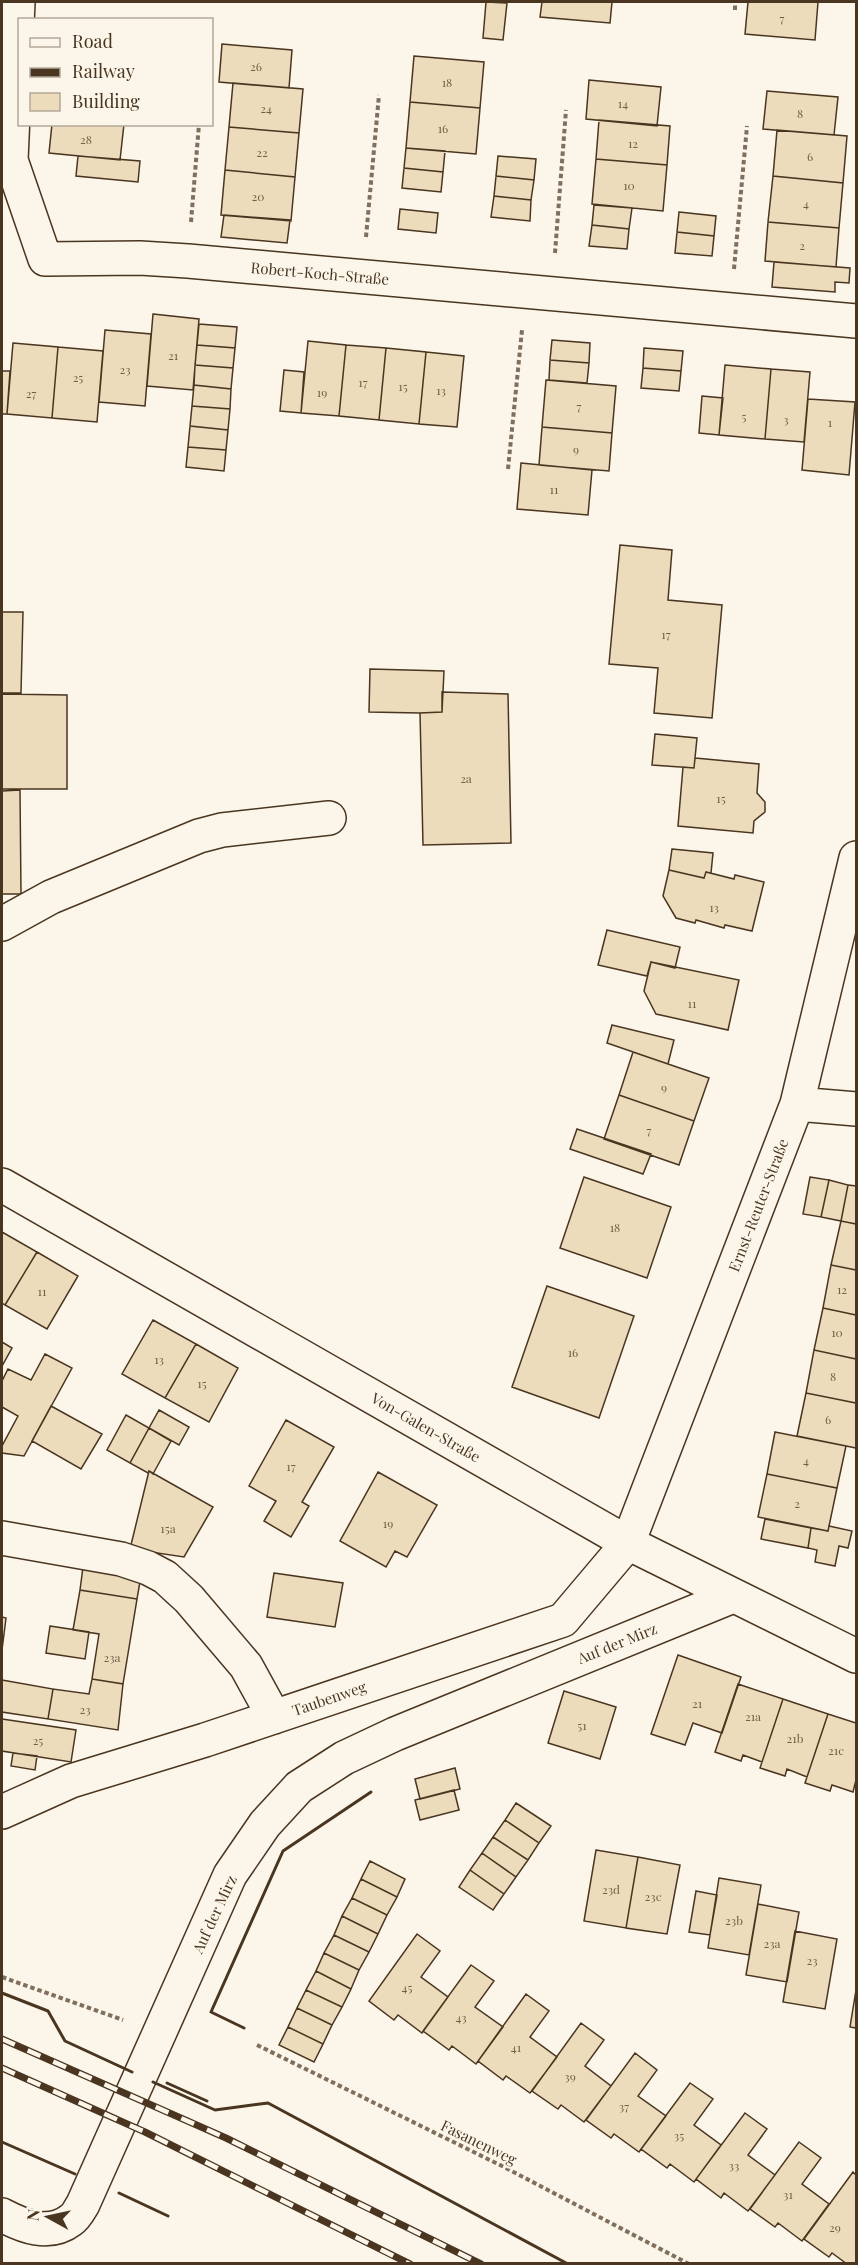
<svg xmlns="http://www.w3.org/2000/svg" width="858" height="2265" font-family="'Playfair Display',serif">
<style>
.building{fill:#ecdcbc;stroke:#4a3520;stroke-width:1.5}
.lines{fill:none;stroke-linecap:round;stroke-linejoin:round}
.minor-casing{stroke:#4a3520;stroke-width:36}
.path{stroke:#7f6f5c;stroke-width:4;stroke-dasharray:4.5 3;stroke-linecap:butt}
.minor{stroke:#fbf6e9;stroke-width:33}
.rail-casing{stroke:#4a3520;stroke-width:7}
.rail{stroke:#fbf6e9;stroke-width:4.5;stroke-dasharray:14;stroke-linecap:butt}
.wall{stroke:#4a3520;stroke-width:3}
.labels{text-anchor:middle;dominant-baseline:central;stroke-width:4.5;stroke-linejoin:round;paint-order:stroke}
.number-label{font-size:12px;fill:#725f47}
.street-label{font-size:15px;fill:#4a3520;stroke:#fbf6e9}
</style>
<rect width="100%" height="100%" fill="#fbf6e9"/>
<path class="building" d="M486,2L507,3L503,40L483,38Z
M542,2H612L610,23L540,17Z
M748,2H818L815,40L745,34Z
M222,44L292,50L289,88L219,82Z
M414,56L484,62L480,108L410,102Z
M589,80L661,87L657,126L586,119Z
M233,83L303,89L299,133L229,127Z
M767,91L838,97L834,135L763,129Z
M410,102L480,108L476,154L406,148Z
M599,120L670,126L667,165L596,159Z
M52,124H124L120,160L49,153Z
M229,127L299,133L295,177L225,170Z
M777,130L847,136L843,183L773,176Z
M406,148L445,151L443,172L404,168Z
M78,156L140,161L138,182L76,176Z
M498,156L536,159L534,180L496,176Z
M596,159L667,165L663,211L592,204Z
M404,168L443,172L441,192L402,188Z
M225,170L295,177L291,221L221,215Z
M496,176L534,180L531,200L494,196Z
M773,176L843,183L839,228L768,222Z
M494,196L531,200L530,221L491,217Z
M594,205L632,208L629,229L592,225Z
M400,209L438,213L436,233L398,229Z
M679,212L716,216L714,236L677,232Z
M224,215L290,220L287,243L221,237Z
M768,222L839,228L836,267L765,261Z
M592,225L629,229L627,249L589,246Z
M677,232L714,236L712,256L675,253Z
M774,262L850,268L849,283L835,282V292L772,287Z
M153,314L199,319L193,390L147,386Z
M199,324L237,327L235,348L197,345Z
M105,330L151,334L145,406L99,402Z
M552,340L590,343L589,363L550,360Z
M308,341L346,345L339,416L301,413Z
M13,343L58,347L52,418L7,414Z
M197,345L235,348L233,368L195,365Z
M346,345L386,348L379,420L339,416Z
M58,347L103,351L97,422L52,418Z
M386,348L426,352L419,424L379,420Z
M644,348L683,351L681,371L643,368Z
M426,352L464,356L457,427L419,424Z
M550,360L589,363L587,383L549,380Z
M195,365L233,368L231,389L194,385Z
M725,365L771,369L765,439L719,435Z
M643,368L681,371L679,391L641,388Z
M771,369L810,372L804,442L765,439Z
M284,370L304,372L301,413L280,411Z
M2,371H10L7,414H2Z
M546,380L616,386L612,433L542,427Z
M194,385L231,389L230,409L192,406Z
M702,396L723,398L719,435L699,433Z
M808,399L855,402L849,475L802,470Z
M192,406L230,409L228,430L190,426Z
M190,426L228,430L226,450L188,447Z
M542,427L612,433L609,471L539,465Z
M188,447L226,450L224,471L186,467Z
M521,463L592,470L588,515L517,509Z
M620,545L672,550L668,600L722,605L712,718L654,713L658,668L609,664Z
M2,612H23L21,693H2Z
M370,669L444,671L442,712L420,713L369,712Z
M442,692L508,694L511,843L423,845L420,713L442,712Z
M2,694L67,695V789H2Z
M655,734L697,738L694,768L652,765Z
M695,758L759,764L757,793L765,802V812L754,821L753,833L678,826L683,767L694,768Z
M20,790L21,894H2V791Z
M672,849L713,853L711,873L706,872L704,878L669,870Z
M669,870L704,878L706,872L734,879L735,875L764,882L752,931L725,925L724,928L696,920L695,923L676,918L663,896Z
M607,930L680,947L675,968L651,962L647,976L598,965Z
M651,962L739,980L728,1030L656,1014L644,991Z
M612,1025L674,1040L668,1064L607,1043Z
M633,1052L709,1078L694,1121L619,1095Z
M619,1095L694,1121L679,1165L604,1139Z
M577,1129L651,1154L643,1174L570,1149Z
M584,1177L671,1207L647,1278L560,1248Z
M810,1177L829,1180L821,1217L803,1214Z
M829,1180L848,1185L841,1221L821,1217Z
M848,1185L856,1186V1224L841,1221Z
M841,1221L856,1224V1270L831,1265Z
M2,1232L37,1252L5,1305L2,1303Z
M37,1252L78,1276L47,1329L5,1305Z
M831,1265L856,1270V1315L823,1308Z
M547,1286L634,1316L599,1418L512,1387Z
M823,1308L856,1315V1359L814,1350Z
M153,1320L196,1344L165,1398L122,1374Z
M2,1342L12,1348L2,1366Z
M196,1344L238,1368L209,1422L165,1398Z
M814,1350L856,1359V1403L806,1393Z
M45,1354L72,1368L24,1456L2,1453V1446L18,1416L2,1407V1381L8,1369L31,1380Z
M806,1393L856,1403V1448L797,1436Z
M51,1406L102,1434L81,1469L32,1441Z
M159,1410L189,1427L179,1445L149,1428Z
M126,1415L149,1428L130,1463L107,1450Z
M286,1420L334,1447L302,1502L309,1506L291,1537L264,1521L276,1501L249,1486Z
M149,1428L171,1441L153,1474L149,1471L148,1473L130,1463Z
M775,1432L846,1446L837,1488L767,1474Z
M149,1471L213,1507L184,1557L130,1549Z
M378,1472L437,1505L407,1557L395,1551L386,1567L340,1541Z
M767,1474L837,1488L828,1531L758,1517Z
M765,1519L811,1528L808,1548L761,1539Z
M829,1526L852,1531L848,1548L839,1546L835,1566L815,1562L817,1550L808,1548L811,1528L828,1531Z
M83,1567L141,1576L137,1599L80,1590Z
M274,1573L343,1583L335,1627L267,1617Z
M80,1590L137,1599L123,1684L92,1679L99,1634L73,1630Z
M2,1617L6,1618L2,1650Z
M50,1626L89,1632L85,1659L46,1653Z
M678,1655L741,1677L722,1733L693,1723L685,1745L651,1734Z
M92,1679L123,1684L118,1730L48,1719L53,1689L89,1694Z
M2,1680L53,1689L48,1719L2,1712Z
M738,1684L783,1699L762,1762L743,1755L741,1761L715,1752Z
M564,1691L616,1707L600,1759L548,1743Z
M783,1699L828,1714L807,1777L787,1769L785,1776L760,1768Z
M828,1714L856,1723V1780L853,1792L832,1785L830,1791L805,1783Z
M2,1719L76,1730L71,1762L2,1751Z
M13,1753L37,1756L35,1770L11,1766Z
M455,1768L460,1789L420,1799L415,1779Z
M454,1790L459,1810L420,1820L415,1800Z
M516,1803L551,1826L539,1843L505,1820Z
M505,1820L539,1843L528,1860L493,1837Z
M493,1837L528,1860L516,1877L482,1853Z
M596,1850L638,1857L626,1928L584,1921Z
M482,1853L516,1877L504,1894L470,1870Z
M638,1857L680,1865L667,1934L626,1928Z
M370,1861L405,1879L397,1897L361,1879Z
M470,1870L504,1894L493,1910L459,1887Z
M719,1878L761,1885L749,1955L708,1948Z
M361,1879L397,1897L387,1915L352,1898Z
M696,1891L717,1895L710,1935L689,1932Z
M352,1898L387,1915L378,1934L342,1916Z
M758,1904L799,1912L787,1982L746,1975Z
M342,1916L378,1934L369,1952L334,1935Z
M795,1931L837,1939L825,2009L783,2002Z
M417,1934L440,1951L421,1977L448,1997L422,2033L398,2015L394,2020L369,2001Z
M334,1935L369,1952L359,1970L324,1953Z
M324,1953L359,1970L351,1989L316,1971Z
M471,1965L494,1981L475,2007L503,2027L476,2064L452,2046L449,2050L423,2031Z
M316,1971L351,1989L342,2007L306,1990Z
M306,1990L342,2007L332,2025L297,2008Z
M856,1990V2028L850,2027Z
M526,1994L549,2011L530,2037L557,2057L530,2093L506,2076L503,2080L478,2061Z
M297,2008L332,2025L323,2044L288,2027Z
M581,2023L604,2040L585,2066L611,2086L584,2122L561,2105L558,2109L532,2091Z
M288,2027L323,2044L314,2062L279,2045Z
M635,2053L657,2070L638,2096L666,2116L639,2152L614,2134L611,2138L586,2120Z
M690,2083L713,2099L694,2125L721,2145L694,2182L670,2164L667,2168L641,2149Z
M745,2113L767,2129L748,2155L775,2175L748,2211L724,2193L721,2198L696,2179Z
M799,2142L821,2158L802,2184L829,2204L802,2241L778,2223L775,2227L750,2209Z
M853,2172L856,2175V2264H847L832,2253L829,2257L804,2239Z"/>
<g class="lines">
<g class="minor-casing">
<path id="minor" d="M18,2L11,160L45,259L140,258L188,261L856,321
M2,924L51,897L199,836L222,830L329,818
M797,1104L856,1109
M2,1185L628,1543L856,1656
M2,1538L121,1559L148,1568L165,1577L189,1599L246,1666L274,1717
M2,1812L71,1781L205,1740L563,1620L628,1543L797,1104L856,858
M2,2215C23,2226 49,2237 71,2220C76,2217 80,2209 83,2204L230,1875L265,1824L299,1787L344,1758L395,1734L733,1596"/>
</g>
<path class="path" d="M735,10V2
M191,222L199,124
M366,237L379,95
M555,253L566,110
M734,269L747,126
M508,469L522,330
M2,1977L123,2020
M257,2045L504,2167L689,2264"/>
<use href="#minor" class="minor"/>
<g class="rail-casing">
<path id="rail" d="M2,2039L226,2138L481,2264
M2,2068L145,2132L410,2264"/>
</g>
<use href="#rail" class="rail"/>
<path class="wall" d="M2,1993L48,2011L65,2041L132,2072
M244,2028L211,2012L283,1851L371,1792
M153,2082L215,2110L268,2103L568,2264
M167,2083L207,2101
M2,2142L75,2174
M119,2193L168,2216"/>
</g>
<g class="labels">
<g class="number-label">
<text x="782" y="18">7</text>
<text x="256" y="66">26</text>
<text x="447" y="82">18</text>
<text x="623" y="103">14</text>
<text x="266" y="108">24</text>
<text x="800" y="113">8</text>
<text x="443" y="128">16</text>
<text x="86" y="139">28</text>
<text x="633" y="143">12</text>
<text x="262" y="152">22</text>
<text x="810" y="156">6</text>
<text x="629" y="185">10</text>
<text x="258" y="196">20</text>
<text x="806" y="203">4</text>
<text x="802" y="245">2</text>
<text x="173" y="355">21</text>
<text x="125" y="369">23</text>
<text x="78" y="377">25</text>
<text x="363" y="382">17</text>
<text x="403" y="386">15</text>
<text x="441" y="390">13</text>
<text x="322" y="392">19</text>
<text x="31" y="393">27</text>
<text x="579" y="406">7</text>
<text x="744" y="416">5</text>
<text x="786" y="419">3</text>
<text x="830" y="422">1</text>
<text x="576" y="449">9</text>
<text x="554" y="489">11</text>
<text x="666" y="634">17</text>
<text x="466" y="778">2a</text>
<text x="721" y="798">15</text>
<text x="714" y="907">13</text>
<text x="692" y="1003">11</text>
<text x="664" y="1087">9</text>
<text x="649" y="1130">7</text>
<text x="615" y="1227">18</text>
<text x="842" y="1289">12</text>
<text x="42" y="1291">11</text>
<text x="837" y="1332">10</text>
<text x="573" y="1352">16</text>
<text x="159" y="1359">13</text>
<text x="833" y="1376">8</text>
<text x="202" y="1383">15</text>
<text x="828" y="1419">6</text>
<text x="806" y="1460">4</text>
<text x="291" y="1466">17</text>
<text x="797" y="1503">2</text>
<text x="388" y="1523">19</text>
<text x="168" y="1528">15a</text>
<text x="112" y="1657">23a</text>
<text x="697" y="1703">21</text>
<text x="85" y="1709">23</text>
<text x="753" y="1716">21a</text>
<text x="582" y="1725">51</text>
<text x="795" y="1738">21b</text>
<text x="38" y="1740">25</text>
<text x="836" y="1750">21c</text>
<text x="611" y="1889">23d</text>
<text x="653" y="1896">23c</text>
<text x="734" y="1920">23b</text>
<text x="772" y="1943">23a</text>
<text x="812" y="1960">23</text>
<text x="407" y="1987">45</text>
<text x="461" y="2017">43</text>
<text x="516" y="2047">41</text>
<text x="570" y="2076">39</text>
<text x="624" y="2106">37</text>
<text x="679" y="2135">35</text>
<text x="734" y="2165">33</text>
<text x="788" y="2194">31</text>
<text x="835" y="2227">29</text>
</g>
<g class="street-label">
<text transform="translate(320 273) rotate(5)">Robert-Koch-Straße</text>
<text transform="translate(758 1205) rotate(-69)">Ernst-Reuter-Straße</text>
<text transform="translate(426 1427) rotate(30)">Von-Galen-Straße</text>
<text transform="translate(617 1643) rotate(-22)">Auf der Mirz</text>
<text transform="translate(329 1698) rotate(-19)">Taubenweg</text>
<text transform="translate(214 1914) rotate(-65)">Auf der Mirz</text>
<text transform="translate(479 2142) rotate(26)">Fasanenweg</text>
</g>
</g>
<rect width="858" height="2265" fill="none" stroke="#4a3520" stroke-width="6"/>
<rect x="18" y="18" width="195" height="108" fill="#fbf6e9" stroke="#b4a999" stroke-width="1.5"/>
<rect x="30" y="38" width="30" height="9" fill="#fbf6e9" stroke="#b4a999" stroke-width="1.5"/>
<text x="72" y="48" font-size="18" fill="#4a3520">Road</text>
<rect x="30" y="68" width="30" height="9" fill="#4a3520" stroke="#b4a999" stroke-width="1.5"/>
<text x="72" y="78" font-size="18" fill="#4a3520">Railway</text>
<rect x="30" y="93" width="30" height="18" fill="#ecdcbc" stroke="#b4a999" stroke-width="1.5"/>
<text x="72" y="108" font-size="18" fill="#4a3520">Building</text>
<g transform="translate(48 2217) rotate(278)" stroke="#fbf6e9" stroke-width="4.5" paint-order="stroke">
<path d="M0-4.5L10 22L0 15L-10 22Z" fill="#4a3520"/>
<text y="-9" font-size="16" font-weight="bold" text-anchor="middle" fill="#4a3520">N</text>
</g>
</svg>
